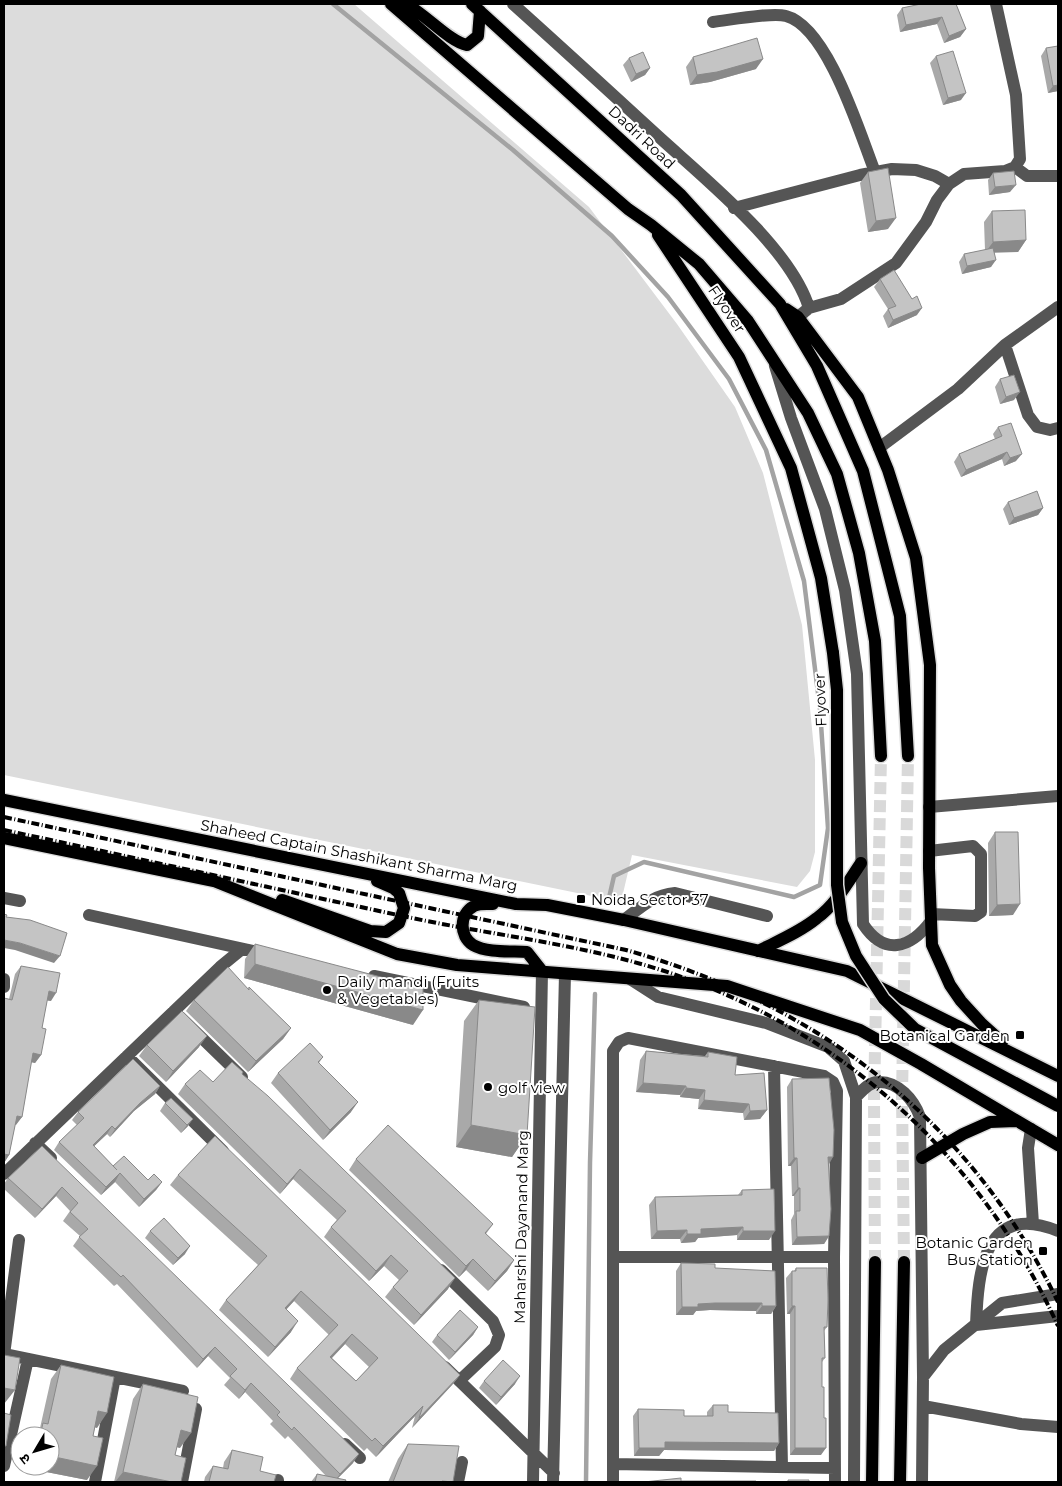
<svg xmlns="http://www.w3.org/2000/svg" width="1062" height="1486" font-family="Montserrat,'Noto Sans Devanagari',sans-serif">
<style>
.green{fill:#dcdcdc}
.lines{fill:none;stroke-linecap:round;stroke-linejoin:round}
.stream{stroke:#a3a3a3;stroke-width:4.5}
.major-tunnel{stroke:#d9d9d9;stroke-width:12;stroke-dasharray:12 6;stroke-linecap:butt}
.major-casing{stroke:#dbdbdb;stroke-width:15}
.minor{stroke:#555;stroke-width:12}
.major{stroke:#000;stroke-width:12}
.rail{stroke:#000;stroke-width:4;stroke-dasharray:8 2.5 1 2.5;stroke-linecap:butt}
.major-bridge-casing{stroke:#dbdbdb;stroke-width:15;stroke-linecap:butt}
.major-bridge{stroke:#000;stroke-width:12}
.wall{fill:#a9a9a9;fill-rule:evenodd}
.shaded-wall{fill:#898989}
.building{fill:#c4c4c4;stroke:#898989;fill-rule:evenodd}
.poi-dot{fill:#000;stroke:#fff;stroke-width:2}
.labels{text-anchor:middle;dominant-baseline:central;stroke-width:4;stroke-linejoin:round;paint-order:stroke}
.street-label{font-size:15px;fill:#000;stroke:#fff}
.poi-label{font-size:15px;fill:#000;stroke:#fff;text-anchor:start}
</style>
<rect width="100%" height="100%" fill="#fff"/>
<path class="green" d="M4,4H354L589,207L677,324L735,407L763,473L802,625L815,760V852L810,871L797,887L632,855L621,902L4,775Z"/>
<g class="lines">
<path class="stream" d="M333,4L513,150L612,236L668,297L729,379L766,450L804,581L820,709L828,828L820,885L794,897L644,862L614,876L609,898
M586,1482L590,1163L595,994"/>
<path class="major-tunnel" d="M875,1262L874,1098L881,756
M904,1262L902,1096L908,756"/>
<g class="major-casing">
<path id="major" d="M391,4L628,209L651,225L699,264L748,321L808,413L837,474L859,553L875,641L881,756
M406,4C425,14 450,42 467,45L478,36L480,11
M472,4L681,195L780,304L817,366L863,471L900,616L908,756
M658,235L739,357L791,468L821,578L833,653
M786,309L798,317L858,397L888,470L916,558L930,665L929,868L932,945L950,985L961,1001L982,1024L1002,1042
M4,800L516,904L547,905L624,920L847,971L1058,1076
M4,838L214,881L397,954L457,965L727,986L860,1030L921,1064L1058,1145
M282,900L370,931L386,932L399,923L404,908L399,893L393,888L377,881
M493,904C487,904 480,903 474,906C459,914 459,936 473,945C487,953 511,951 527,952L542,971
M758,951C778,941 800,932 817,918C836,904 848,882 861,863
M922,1158L963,1134L990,1122L1016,1121
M872,1482L875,1262
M900,1482L904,1262"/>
</g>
<path class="minor" d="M513,4C562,48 610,92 659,137C705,179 791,248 809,308
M713,22C730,20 772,12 786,16C828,27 860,134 875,172
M1015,167L1027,176H1058
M734,208L860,175L892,169L916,170L935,176L949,184
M798,317L809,308L841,299L896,263L926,222L937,200L949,184L964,174L1005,171L1015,167L1020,159L1016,95L996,4
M1005,345L1028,415L1037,427L1050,430L1058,428
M775,366L791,418L825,509L845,590L857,674L863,924C884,956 910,949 931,921
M879,448L958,389L1005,345L1058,307
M929,807L1058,796
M929,851L973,846L981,854V912L975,916L931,914
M4,898L20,901
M89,915L267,954
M624,920C641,907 653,895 675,893L767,916
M374,976L524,1007
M4,979V987
M630,979L658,997L766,1023L828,1047L844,1061L856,1097L854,1482
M174,1011L242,1077
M127,1056L223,1151
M774,1066L782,1467
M856,1097C862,1091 869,1082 878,1082C898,1081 914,1100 920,1117L923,1377L922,1482
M1031,1129L1028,1148L1033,1224
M35,1143L51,1158
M4,1174L220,967L242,949
M615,1257H834
M441,1270L493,1321L499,1335L495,1347L459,1381
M976,1325C978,1271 984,1201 1058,1231
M976,1325L1058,1316
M4,1354L183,1391
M4,1355L19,1240
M445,1367L554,1473
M923,1377L944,1350L1002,1303L1058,1294
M923,1406L1021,1424L1058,1427
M345,1444L360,1458
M613,1464L835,1468
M4,1466L28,1359
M95,1482L115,1377
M182,1482L196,1409
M278,1482V1480
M458,1482L462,1462
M533,1482L542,971
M553,1482L565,974
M613,1482V1051L619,1042L628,1038L824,1076L833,1082L837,1091L834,1257L835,1482"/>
<use href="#major" class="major"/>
<path class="rail" d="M4,817L626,950C818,1004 971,1121 1058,1302
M4,830C140,859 276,889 412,918C493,935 578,944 658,969C837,1025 981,1156 1058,1326"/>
<g class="major-bridge-casing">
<path id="major-bridge" d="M833,653L837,690V885L842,922L856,956L884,999L915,1029L1058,1106"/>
</g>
<use href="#major-bridge" class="major-bridge"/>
</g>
<path class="wall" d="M921,4H958H956L966,29L960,37L944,43L937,24L900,32L897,15L902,8Z
M1046,48L1058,91L1048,93L1041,56Z
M936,56L961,100L943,105L930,63Z
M693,57L756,69L710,82L690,85L686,67Z
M629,58L650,68L645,75L631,82L623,65Z
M1058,119V132L1057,121Z
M868,172L888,229L868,232L860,183Z
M993,173L1010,192L989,195L988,180Z
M992,211L1026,240L1018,252H995L991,267L962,274L959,262L964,254L985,250L984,222Z
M880,279L912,299L917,315L888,328L883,316L888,309L874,287Z
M1000,379L1014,400L1000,404L995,387Z
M998,427L1016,461L1004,466L1002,459L961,477L954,462L959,454L995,439L993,434Z
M1008,502L1043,508L1038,515L1009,525L1003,509Z
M995,832L1013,915L989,916L988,843Z
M255,944L413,1025L244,978L245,959Z
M21,966L51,1001L47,1000L42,1028L41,1055L35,1063L31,1062L22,1117L15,1125L9,1155L4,1163V998L9,999L15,974Z
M249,987L291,1028L283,1039L248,1072L186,1011L194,1000L248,989Z
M479,1000L527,1135L512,1157L456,1147L464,1021Z
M147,1045L199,1047L166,1082L139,1056Z
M646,1051L705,1056L708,1052L735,1075L767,1110L760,1119L744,1120L743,1113L698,1109L699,1099L680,1097V1095L636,1092L640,1060Z
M323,1057L319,1063L351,1112L323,1140L271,1083L278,1073Z
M242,1074L448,1289L414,1325L385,1297L393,1287L399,1280L384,1266L369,1281L324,1237L331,1227L337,1220L293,1179L280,1194L178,1094L185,1084L213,1082Z
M792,1079L828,1164L829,1236L824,1244L792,1245L791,1220L794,1214V1196H792L791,1166H788L787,1087Z
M160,1086L155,1094L134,1111L110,1137L107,1134L94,1146L113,1166L148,1180L162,1182L156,1190L139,1207L115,1182L101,1195L54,1150L59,1142L77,1125L72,1120L78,1112Z
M165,1103L188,1126L181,1133L160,1111Z
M42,1146L353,1463L338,1478L345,1482H311L317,1474L326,1476L288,1436L285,1439L270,1424L273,1421L245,1392L239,1399L224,1385L230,1378L208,1356L197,1368L117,1284L114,1286L73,1246L80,1236L63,1221L70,1211L56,1196L35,1218L4,1189V1184L8,1178Z
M356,1159L493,1224L486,1234L514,1260L507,1271L488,1291L466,1270L459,1277L349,1170Z
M178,1175L460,1375L452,1385L412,1428L415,1416L376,1457L367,1448L364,1451L290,1379L297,1368L329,1335L294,1301L286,1310L291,1332L268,1357L219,1310L226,1300L258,1265L170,1185ZM345,1344L369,1367L356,1381L332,1358Z
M742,1190L769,1240H737V1235L698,1238L695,1242L681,1243L680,1239H651L649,1205L655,1197L738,1195Z
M150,1231L185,1254L173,1265L145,1238Z
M681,1263L715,1268L776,1306L771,1314H756V1311L710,1310L696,1311L693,1315H676V1271Z
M796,1268L827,1327L824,1331L825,1358L822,1362L821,1455H790V1314H787L786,1278L792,1271H794Z
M478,1327L473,1335L449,1360L432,1342L437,1335Z
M61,1365L97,1428L95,1427L93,1436L87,1480L26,1468L27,1466H50V1436H34L40,1428L51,1379Z
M484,1381L515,1384L496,1405L479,1388Z
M143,1384L180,1448L177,1447L175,1455L181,1482H114L133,1399Z
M713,1405L728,1412L779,1443L774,1451L664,1450L659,1456H634L633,1416L638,1409L684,1416H707V1412Z
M408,1444L453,1482H388L398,1459Z
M232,1450L260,1471L274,1482H204L205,1477L213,1466L223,1468L224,1462Z"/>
<path class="shaded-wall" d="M942,17L937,24L900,32L906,25Z
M966,29L960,37L944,43L949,36Z
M763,59L756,69L710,82L690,85L697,75Z
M650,68L645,75L631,82L636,74Z
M1058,85V91L1048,93L1053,86Z
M966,93L961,100L943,105L948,98Z
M1016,185L1010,192L989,195L995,187Z
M896,218L888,229L868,232L876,221Z
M1026,240L1018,252L985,253L993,242Z
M996,260L991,267L962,274L967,266Z
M922,308L917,315L888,328L893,320Z
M1020,392L1014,400L1000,404L1006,397Z
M1007,452L1002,459L961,477L966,470Z
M1022,454L1016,461L1004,466L1010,458Z
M1043,508L1038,515L1009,525L1014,518Z
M1020,904L1013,915L989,916L997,905Z
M4,940L20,943L60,956L54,963L15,950L4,948Z
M255,964L423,1010L413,1025L244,978Z
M49,991L56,993L51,1001L43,1000Z
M291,1028L283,1039L248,1072L256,1061Z
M207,1036L199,1047L166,1082L173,1071Z
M33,1053L41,1055L35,1063L27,1061Z
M643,1083L686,1086L680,1095L636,1092Z
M160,1086L155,1094L134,1111L110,1137L115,1129L140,1103Z
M686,1088L705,1090L699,1099L680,1097Z
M704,1100L749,1104L743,1113L698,1109Z
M358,1102L351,1112L323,1140L330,1130Z
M767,1110L760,1119L744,1120L750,1111Z
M17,1116L22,1117L16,1125L11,1124Z
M193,1119L188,1126L181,1133L187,1125Z
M471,1125L527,1135L512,1157L456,1147Z
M112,1126L107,1134L87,1153L93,1145Z
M4,1154L9,1155L4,1163Z
M828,1157H833L828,1166Z
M794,1158H797L791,1166H788Z
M300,1169L293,1179L280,1194L287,1184Z
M120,1173L115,1182L101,1195L106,1187Z
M162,1182L156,1190L139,1207L144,1199Z
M62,1187L56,1196L35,1218L42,1209Z
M798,1188H800L794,1196H792Z
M743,1227L737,1235L698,1238L695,1242L681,1243L687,1234L701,1229Z
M687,1230L680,1239H651L657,1231Z
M743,1231H775L769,1240H737Z
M829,1236L824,1244L792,1245L797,1237Z
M190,1246L185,1254L173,1265L178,1258Z
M391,1255L384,1266L369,1281L376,1271Z
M473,1259L466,1270L459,1277L466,1266Z
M514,1260L507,1271L488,1291L495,1281Z
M455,1278L448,1289L414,1325L421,1315Z
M301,1291L294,1301L277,1319L285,1308Z
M715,1303H762L756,1311L710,1310L696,1311L693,1315H676L682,1307L698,1304Z
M762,1306H776L771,1314H756Z
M792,1306H795L790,1314H787Z
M298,1321L291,1332L268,1357L275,1347Z
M478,1327L473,1335L449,1360L455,1352Z
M352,1334L345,1344L323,1367L330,1357Z
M215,1347L208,1356L197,1368L203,1359Z
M460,1375L452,1385L412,1428L419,1418Z
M520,1376L515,1384L496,1405L501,1397Z
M251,1383L245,1392L239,1399L245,1390Z
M4,1388L15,1390L4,1404Z
M423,1406L415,1416L376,1457L383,1446Z
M98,1411L107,1413L97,1428L88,1425Z
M181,1430L191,1433L180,1448L170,1445Z
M665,1442L779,1443L774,1451L664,1450L659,1456H634L639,1448Z
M795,1448H826L821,1455H790Z
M359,1454L353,1463L334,1482L340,1474Z
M50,1456L97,1466L87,1480L26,1468L28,1466H50Z
M123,1472L172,1482H115Z"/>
<path class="building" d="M921,4H956L966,29L949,36L942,17L906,25L902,8Z
M757,38L763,59L717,72L697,75L693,57Z
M1058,46V85L1053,86L1046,48Z
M953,51L966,93L948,98L936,56Z
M643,52L650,68L636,74L629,58Z
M888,168L896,218L876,221L868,172Z
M1014,171L1016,185L995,187L993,173Z
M1025,210L1026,240L993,242L992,211Z
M993,248L996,260L967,266L964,254Z
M894,270L912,299L917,296L922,308L893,320L888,309L896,306L880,279Z
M1014,375L1020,392L1006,397L1000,379Z
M1011,423L1022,454L1010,458L1007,452L966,470L959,454L1002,436L998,427Z
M1037,491L1043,508L1014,518L1008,502Z
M995,832H1018L1020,904L997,905Z
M4,914L7,915L6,917L30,920L67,933L60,956L20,943L4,940Z
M255,944L423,988V1010L255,964Z
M21,966L60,973L56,993L49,991L42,1028L46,1029L41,1055L33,1053L22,1117L17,1116L9,1155L4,1154V998L12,1000Z
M228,967L249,990V987L291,1028L256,1061L194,1000Z
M479,1000L535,1007L527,1135L471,1125Z
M182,1011L207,1036L173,1071L147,1045Z
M310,1043L323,1057L318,1062L358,1102L330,1130L278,1073Z
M646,1051L708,1057V1052L737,1057L735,1075L764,1073L767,1110L750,1111L749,1104L704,1100L705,1090L686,1088V1086L643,1083Z
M133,1059L160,1086L140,1103L115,1129L112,1126L93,1145L117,1170L113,1166L124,1156L148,1180L154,1174L162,1182L144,1199L120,1173L106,1187L59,1142L84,1118L78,1112Z
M232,1062L243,1072L242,1074L268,1096L455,1278L421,1315L393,1287L408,1271L391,1255L376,1271L331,1227L346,1211L300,1169L287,1184L185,1084L200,1070L213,1082Z
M829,1078L834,1130L833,1157H828L831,1209L829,1236L797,1237L796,1211H800V1188H798L797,1158H794L792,1079Z
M171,1098L193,1119L187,1125L165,1103Z
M388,1125L493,1224L485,1233L514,1260L495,1281L473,1259L466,1266L356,1159Z
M215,1136L460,1375L419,1418L423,1406L383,1446L375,1438L372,1441L297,1368L338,1325L313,1302L301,1291L285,1308L298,1321L275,1347L226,1300L267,1256L178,1175ZM352,1334L378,1358L356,1381L330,1357Z
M42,1146L359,1454L340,1474L294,1427L292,1430L277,1415L280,1412L251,1383L245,1390L230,1376L237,1369L215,1347L203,1359L123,1275L121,1277L79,1237L88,1229L70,1212L78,1203L62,1187L42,1209L8,1178Z
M774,1189L775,1231H743V1227L701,1229V1234H687V1230L657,1231L655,1197L742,1195V1190Z
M164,1218L190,1246L178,1258L150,1231Z
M681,1263L715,1264V1268L775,1271L776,1306H762V1303H715L698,1304V1307H682Z
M796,1268H827L828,1300L827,1327H824L825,1358H822V1387H824V1418H826V1448H795V1306H792V1271H796Z
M460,1310L478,1327L455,1352L437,1335Z
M4,1355L20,1358L15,1390L4,1388Z
M503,1360L520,1376L501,1397L484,1381Z
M61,1365L114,1377L107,1413L98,1411L93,1436L103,1438L97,1466L50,1456V1436H40L43,1423L48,1424Z
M143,1384L198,1397L191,1433L181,1430L175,1455L186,1458L181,1482H172L123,1472Z
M713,1405H728V1412L778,1413L779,1443L665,1442V1448H639L638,1409L684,1410V1416H713Z
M4,1413L11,1415L6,1446H4Z
M408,1444L459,1446L453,1482L442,1481L441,1482H393Z
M232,1450L263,1457L260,1471L276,1475L274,1482H209L213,1466L228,1469Z
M317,1474L346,1480L345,1482H315Z
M681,1478V1481H756V1482H644Z
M788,1480H809V1482H788Z"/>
<g class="poi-dot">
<rect x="576" y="894" width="10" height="10" rx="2.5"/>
<circle cx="327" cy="990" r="5"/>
<rect x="1015" y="1030" width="10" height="10" rx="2.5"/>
<circle cx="488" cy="1087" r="5"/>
<rect x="1038" y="1246" width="10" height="10" rx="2.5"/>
</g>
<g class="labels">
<g class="street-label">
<text transform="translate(642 137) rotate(43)">Dadri Road</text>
<text transform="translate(727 309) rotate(56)">Flyover</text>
<text transform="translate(820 700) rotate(-92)">Flyover</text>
<text transform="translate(359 855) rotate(11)">Shaheed Captain Shashikant Sharma Marg</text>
<text transform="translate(521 1227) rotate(-89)">Maharshi Dayanand Marg</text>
</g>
<g class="poi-label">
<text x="591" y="899">Noida Sector 37</text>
<text x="337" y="981">Daily mandi (Fruits<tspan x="337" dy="17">&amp; Vegetables)</tspan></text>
<text x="1010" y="1035" text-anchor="end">Botanical Garden</text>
<text x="498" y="1087">golf view</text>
<text x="1033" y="1242" text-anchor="end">Botanic Garden<tspan x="1033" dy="17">Bus Station</tspan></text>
</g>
</g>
<rect width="1062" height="1486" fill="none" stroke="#000000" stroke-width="10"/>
<g transform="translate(35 1451) rotate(232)"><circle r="24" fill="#ffffff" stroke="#999999"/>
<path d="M0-4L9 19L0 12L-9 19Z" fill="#000000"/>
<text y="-8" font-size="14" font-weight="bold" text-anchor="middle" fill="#000000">उ</text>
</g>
</svg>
